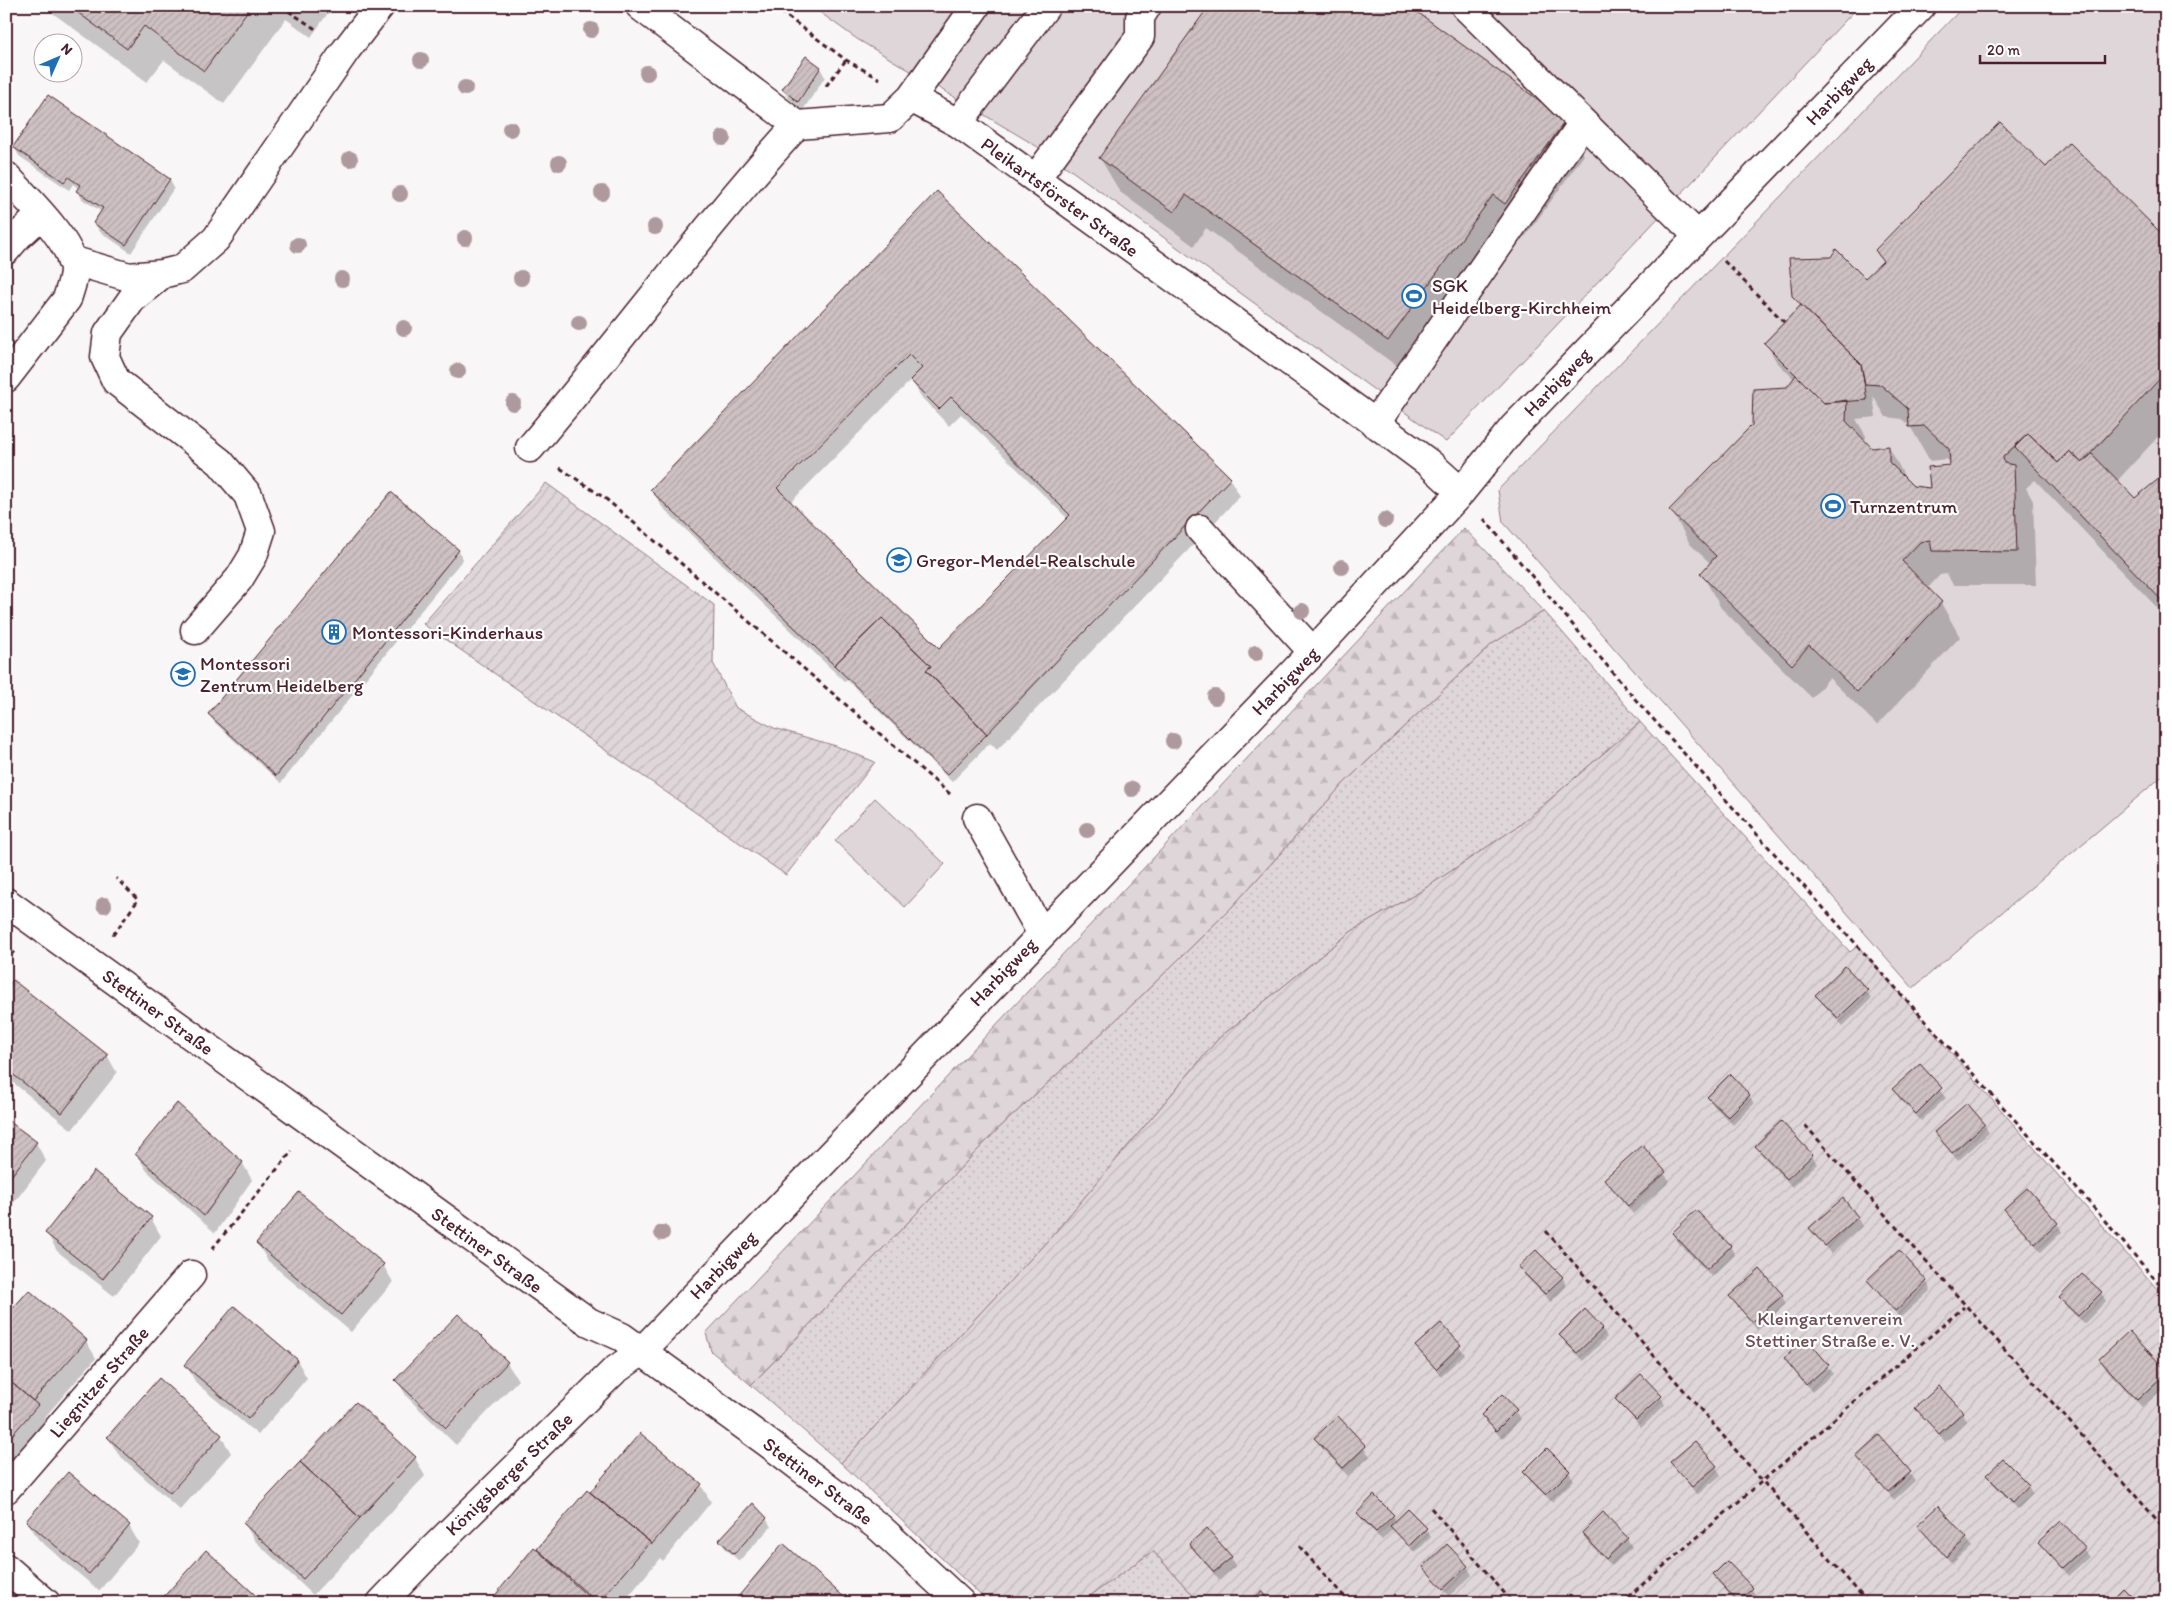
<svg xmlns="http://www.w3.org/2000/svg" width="2172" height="1609" font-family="Itim,sans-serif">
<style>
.grass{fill:url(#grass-dots);stroke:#947a82}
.forest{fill:url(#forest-firs);stroke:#947a82}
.garden{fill:url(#garden-furrows);stroke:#947a82}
.pitch{fill:#ded6d9;stroke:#947a82}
.shadow{fill:#0003;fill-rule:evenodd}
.building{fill:url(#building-hatch);stroke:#4a1f2b;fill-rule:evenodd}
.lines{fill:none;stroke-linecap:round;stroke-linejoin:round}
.minor-casing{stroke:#4a1f2b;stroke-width:31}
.path{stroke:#4a1f2b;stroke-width:3;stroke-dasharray:5 4;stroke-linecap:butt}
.minor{stroke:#fff;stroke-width:28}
.tree{fill:#ad999e}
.labels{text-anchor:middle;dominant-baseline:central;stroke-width:4.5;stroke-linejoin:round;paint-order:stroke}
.street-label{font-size:19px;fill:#4a1f2b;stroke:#fff}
.poi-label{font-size:19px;fill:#4a1f2b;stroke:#fff;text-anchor:start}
.park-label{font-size:19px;fill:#6f4d56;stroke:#fff}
</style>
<defs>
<pattern id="grass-dots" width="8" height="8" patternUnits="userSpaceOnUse" patternTransform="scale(1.25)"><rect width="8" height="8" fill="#ded6d9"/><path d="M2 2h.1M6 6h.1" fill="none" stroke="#c0b7ba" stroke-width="1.8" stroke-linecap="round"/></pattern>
<pattern id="forest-firs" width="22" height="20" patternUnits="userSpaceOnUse" patternTransform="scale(1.25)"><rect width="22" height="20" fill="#ded6d9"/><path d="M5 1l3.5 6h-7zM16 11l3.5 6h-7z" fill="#c0b7ba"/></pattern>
<pattern id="garden-furrows" width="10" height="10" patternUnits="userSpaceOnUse" patternTransform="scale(1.25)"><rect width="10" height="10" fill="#ded6d9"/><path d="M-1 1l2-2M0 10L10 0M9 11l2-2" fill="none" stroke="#c0b7ba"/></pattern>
<pattern id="building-hatch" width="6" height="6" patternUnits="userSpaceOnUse" patternTransform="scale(1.25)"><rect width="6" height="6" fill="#cdc1c4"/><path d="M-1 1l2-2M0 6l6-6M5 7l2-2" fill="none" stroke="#b2a5a9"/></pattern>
</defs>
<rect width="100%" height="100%" fill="#f8f6f7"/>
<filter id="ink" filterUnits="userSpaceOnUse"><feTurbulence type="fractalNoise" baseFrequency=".02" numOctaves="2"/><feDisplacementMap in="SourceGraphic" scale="10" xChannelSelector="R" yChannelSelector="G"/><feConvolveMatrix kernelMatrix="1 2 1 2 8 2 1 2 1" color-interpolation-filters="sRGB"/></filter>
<g filter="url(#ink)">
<path class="grass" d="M1544,611L1640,722L1520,825L1418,893L1352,931L1219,1038L1051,1237L841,1463L751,1385L998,1129L1132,1005L1230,909L1344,783L1492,644Z
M1153,1551L1200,1603H1080Z"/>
<path class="forest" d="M1464,528L1544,611L1492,644L1344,783L1230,909L1132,1005L998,1129L751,1385L711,1351L706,1333Z"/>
<path class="garden" d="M546,483L714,605L713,663L736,708L774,728L836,746L875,762L786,875L423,624Z
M1640,722L1850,952L1858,946L2166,1299V1603H1200L1153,1551L1080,1603H989L841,1463L1051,1237L1219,1038L1352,931L1418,893L1520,825Z"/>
<path class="pitch" d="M811,6H1859L1446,442L1043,150L857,39Z
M1964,6H2166V773L1913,988L1503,522L1498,490Z
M875,798L945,864L905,907L835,841Z"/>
<path class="shadow" d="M43,6H333L311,37L286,19L224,104L164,60L147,82Z
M820,68L825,77L803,110L788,98L784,89Z
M48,97L170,180L174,188L131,253L99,231L95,223L102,212L82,199L78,191L79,189L73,184L69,190L19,156L14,147Z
M1565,121L1584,155L1525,237L1513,228L1408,374L1206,228L1194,246L1120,192L1100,158Z
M2046,168L2166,240V428L2117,481L2135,500L2166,474V617L2035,480L2026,488L2033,501L2036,585H1953L1947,574L1940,575L1927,589L1941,603L1960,637L1877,725L1829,678L1812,698L1721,608L1702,574L1711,564L1690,544L1671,510L1794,379L1776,361L1766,343L1800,307L1793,295L1865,280L1884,262L1876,250ZM1873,396L1886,417L1902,419L1910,426L1930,461L1946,459L1952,466L1931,489L1913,488L1908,483L1889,447L1871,449L1865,443L1866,436L1856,419L1876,417Z
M937,192L1230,479L1240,496L997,750L990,743L952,782L847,680L845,682L662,507L652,490ZM911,380L922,398L949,426L961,414L1068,519L939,650L790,503Z
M458,550L463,559L281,783L214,722L210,714Z
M6,990L107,1055L117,1073L72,1130L6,1077Z
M1867,991L1871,999L1843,1026L1822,1003L1817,995Z
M1920,1065L1946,1098L1921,1121L1899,1098L1894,1089Z
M1749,1095L1754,1104L1733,1125L1714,1106L1709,1097Z
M6,1120L36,1143L46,1161L6,1213Z
M1984,1124L1989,1133L1958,1161L1935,1133Z
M1757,1146L1812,1156L1817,1164L1792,1187L1762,1155Z
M1642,1147L1670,1181L1633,1214L1605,1179Z
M136,1154L242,1162L252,1180L215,1233L147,1171Z
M95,1173L151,1218L161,1236L114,1296L57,1251L47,1233Z
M2005,1210L2057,1223L2062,1232L2041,1252Z
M1857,1217L1862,1226L1831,1254L1810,1228Z
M1673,1234L1730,1246L1735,1255L1712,1277L1678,1242Z
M257,1243L383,1265L393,1282L351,1332L268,1261Z
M1520,1268L1562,1277L1567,1286L1551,1302L1525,1276Z
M1868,1280L1926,1281L1931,1290L1900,1318Z
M2101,1293L2106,1301L2084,1324L2066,1306L2061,1298Z
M1731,1296H1782L1786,1304L1757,1330Z
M458,1316L507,1363L518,1380L456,1445L407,1397L397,1380Z
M6,1318L86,1341L96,1358L44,1418L47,1424L6,1471Z
M1441,1325L1465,1354L1441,1376L1417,1346Z
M1602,1328L1607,1337L1583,1361L1566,1344L1561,1335Z
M1806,1340L1833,1374L1812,1392L1785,1358Z
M297,1360L307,1378L258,1435L196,1383L186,1365Z
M2100,1360L2166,1371V1386L2142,1407L2105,1368Z
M1502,1396L1521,1419L1502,1439L1482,1416Z
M1661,1397L1665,1405L1641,1428L1617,1399Z
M357,1403L415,1458L425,1476L313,1595L255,1541L244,1523Z
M1917,1408L1962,1413L1967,1421L1945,1442Z
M1338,1417L1370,1456L1348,1476L1321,1447L1316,1438Z
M640,1435L701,1485L711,1502L663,1561L660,1558L623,1603H490L587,1491L591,1494Z
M221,1436L231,1453L180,1510L118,1454L108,1437Z
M1879,1437L1915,1481L1894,1500L1858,1456Z
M2003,1460L2028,1486L2033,1494L2018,1509L1993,1484L1988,1476Z
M1672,1462L1716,1467L1721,1475L1697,1495Z
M1525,1472H1569L1574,1480L1552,1502L1530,1481Z
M1358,1513L1393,1516L1397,1522L1426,1529L1431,1537L1415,1553L1393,1529L1382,1540L1363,1521Z
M766,1518L771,1527L739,1561L725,1548L720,1540Z
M28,1522L129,1526L139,1543L99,1591L38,1539Z
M2061,1523L2089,1557L2068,1576L2040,1542Z
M1919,1525L1966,1539L1971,1547L1952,1564Z
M1583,1533L1627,1539L1632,1547L1612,1566L1588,1542Z
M1190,1544L1231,1557L1235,1566L1219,1580Z
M1727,1563L1752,1589L1757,1598L1751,1603H1737L1719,1583L1714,1575Z
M1467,1566L1472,1575L1449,1596L1425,1567Z"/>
<path class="building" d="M69,6H251L204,71L144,26L127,49Z
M1209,6H1409L1566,120L1505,204L1493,195L1388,341L1186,195L1174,212L1099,158Z
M806,56L821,67L798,102L782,89Z
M48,95L170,179L126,245L93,223L103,208L76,191L80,185L68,177L64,182L13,147Z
M2000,122L2046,167L2069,142L2166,238V372L2082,463L2069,451L2058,463L2028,434L2003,457L2004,463L2014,465L2017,552L1932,551L1930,540L1920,542L1902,561L1942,602L1857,692L1809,645L1792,665L1700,574L1716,556L1669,510L1752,425L1753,389L1787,387L1796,375L1824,403L1847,400L1846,421L1872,448L1889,446V462L1913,486L1930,488L1928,467L1950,465L1949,449L1925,426L1909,427L1908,409L1881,385L1865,384L1861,364L1792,296L1789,258L1831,257L1836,249L1865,278L1883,261L1875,250Z
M937,191L1231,478L987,734L926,670L931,666L882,618L834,665L650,490ZM909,355L922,368L910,380L939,409L951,397L1070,515L939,648L777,488Z
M1801,305L1861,364L1867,400L1824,403L1764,343Z
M2028,434L2058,463L2069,451L2082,463L2092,454L2135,498L2166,473V605L2015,447Z
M391,492L459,550L276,776L208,714Z
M882,618L931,666L926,670L987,734L947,775L834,665Z
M1845,966L1868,990L1838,1018L1815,995Z
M13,980L108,1055L62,1113L6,1069V988Z
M1920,1064L1942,1088L1916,1114L1892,1089Z
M1730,1074L1750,1095L1728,1117L1707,1097Z
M177,1103L243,1162L204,1216L135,1154Z
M1967,1103L1985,1124L1952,1153L1934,1132Z
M6,1119L37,1142L6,1183Z
M1781,1121L1813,1155L1787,1179L1755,1146Z
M1642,1145L1666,1172L1628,1206L1604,1179Z
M94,1171L152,1217L103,1279L45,1233Z
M2027,1188L2058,1223L2035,1244L2004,1209Z
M299,1192L384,1264L341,1315L256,1243Z
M1843,1198L1858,1217L1825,1246L1809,1228Z
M1696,1210L1731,1246L1707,1269L1672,1233Z
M1536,1250L1563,1277L1545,1294L1518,1267Z
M1899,1250L1927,1281L1895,1311L1867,1280Z
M1760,1269L1783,1295L1752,1322L1729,1296Z
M2082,1274L2102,1292L2078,1316L2059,1298Z
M29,1290L87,1340L33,1401L6,1378V1316Z
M234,1306L298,1360L248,1419L184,1365Z
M1585,1309L1603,1328L1577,1353L1559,1335Z
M458,1314L508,1362L446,1428L395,1380Z
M1441,1323L1461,1345L1436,1369L1415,1346Z
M2129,1331L2166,1370V1373L2137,1400L2099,1359Z
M1806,1338L1829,1365L1806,1385L1784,1358Z
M1641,1374L1662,1396L1636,1420L1615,1399Z
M6,1378L38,1405L6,1442Z
M159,1378L222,1435L170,1493L107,1437Z
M1939,1386L1963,1412L1939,1434L1915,1408Z
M1502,1394L1517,1410L1496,1431L1481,1415Z
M356,1402L416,1457L360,1518L300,1462Z
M1338,1416L1366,1446L1343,1468L1314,1438Z
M640,1433L702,1484L652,1544L590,1492Z
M1879,1435L1911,1472L1888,1492L1856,1456Z
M1695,1441L1717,1466L1692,1487L1670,1462Z
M1547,1448L1570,1471L1546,1495L1523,1472Z
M2003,1459L2029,1485L2013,1502L1986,1475Z
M300,1462L360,1518L303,1579L243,1523Z
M68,1472L130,1525L89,1574L26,1521Z
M587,1490L650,1542L598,1603L537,1549Z
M1374,1495L1394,1515L1376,1532L1357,1513Z
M753,1503L767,1518L734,1554L719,1540Z
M1938,1506L1967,1538L1946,1557L1917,1525Z
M1408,1509L1427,1528L1409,1546L1390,1526Z
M1603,1512L1628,1538L1606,1559L1582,1533Z
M2061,1521L2085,1547L2062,1568L2038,1542Z
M1207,1528L1232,1557L1214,1572L1189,1544Z
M783,1543L845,1598L841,1603H733Z
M1447,1544L1468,1566L1443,1589L1423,1567Z
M534,1547L593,1601L591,1603H489Z
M206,1550L264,1603H158Z
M1727,1561L1753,1588L1738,1602L1713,1575Z
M2123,1588L2138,1603H2108Z
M1262,1591L1272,1603H1248Z"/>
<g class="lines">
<g class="minor-casing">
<path id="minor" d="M640,6L797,125L890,118L911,98L958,123L1356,409L1430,464L1461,492
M1465,6L1698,236
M911,98L976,6
M958,123L1046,6
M6,176C26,198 71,240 74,269C74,280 70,289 67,299L6,378
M1036,178L1140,37V17L1147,6
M6,250L18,236L41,215
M71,260L129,277L162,274
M1375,424L1583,123
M530,448C621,341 703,228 797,125
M1200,529L1313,652
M195,630L239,579L253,556L261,531L248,495L220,462L116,381L105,357L108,333L132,299L162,274L182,269L216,239L346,50L380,6
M977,818L1041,932
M6,902L589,1322L622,1337L768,1443L880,1528L961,1603
M6,1489L191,1275
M6,1568L46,1603
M381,1603L429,1553L614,1371L642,1351L1313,652L1461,492L1513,428L1921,6"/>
</g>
<path class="path" d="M281,6L317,30
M773,6L846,60L880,79
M826,86L846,60
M1724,261L1784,322
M560,468L606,499L950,794
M1484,519L1635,699L2087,1200L2166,1292
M113,935L138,900L116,878
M6,961L14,951
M1805,1125L2166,1530
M1546,1231L1868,1603
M212,1249L292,1151
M1431,1508L1513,1603
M1299,1546L1350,1603
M1621,1603L1964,1307"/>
<use href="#minor" class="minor"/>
</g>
<g class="tree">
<circle cx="591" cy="30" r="8"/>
<circle cx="421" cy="60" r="8"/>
<circle cx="647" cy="73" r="8"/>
<circle cx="465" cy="88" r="8"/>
<circle cx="510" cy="129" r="8"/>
<circle cx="723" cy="138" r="8"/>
<circle cx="350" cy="159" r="8"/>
<circle cx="559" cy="163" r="8"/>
<circle cx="602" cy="193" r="8"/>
<circle cx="400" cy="194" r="8"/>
<circle cx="655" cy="227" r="8"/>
<circle cx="465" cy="238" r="8"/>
<circle cx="298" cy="245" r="8"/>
<circle cx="521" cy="278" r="8"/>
<circle cx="342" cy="279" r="8"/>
<circle cx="579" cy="323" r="8"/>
<circle cx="404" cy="328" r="8"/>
<circle cx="458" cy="371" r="8"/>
<circle cx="513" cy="403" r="8"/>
<circle cx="1385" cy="520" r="8"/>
<circle cx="1342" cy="567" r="8"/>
<circle cx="1302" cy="611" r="8"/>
<circle cx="1256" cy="653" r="8"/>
<circle cx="1215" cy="697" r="8"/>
<circle cx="1173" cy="741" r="8"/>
<circle cx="1132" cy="789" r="8"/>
<circle cx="1087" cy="830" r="8"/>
<circle cx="104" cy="905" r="8"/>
<circle cx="662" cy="1233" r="8"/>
</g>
</g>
<defs>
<g id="stadium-ring" transform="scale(1.25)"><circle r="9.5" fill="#fff" stroke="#1f6fb2" stroke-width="1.5"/><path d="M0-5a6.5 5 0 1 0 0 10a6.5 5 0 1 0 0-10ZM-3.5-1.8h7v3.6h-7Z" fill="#1f6fb2"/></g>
<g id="school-ring" transform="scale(1.25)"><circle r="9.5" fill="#fff" stroke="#1f6fb2" stroke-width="1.5"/><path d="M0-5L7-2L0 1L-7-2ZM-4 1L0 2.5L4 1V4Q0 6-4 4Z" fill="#1f6fb2"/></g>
<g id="building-ring" transform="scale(1.25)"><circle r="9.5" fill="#fff" stroke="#1f6fb2" stroke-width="1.5"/><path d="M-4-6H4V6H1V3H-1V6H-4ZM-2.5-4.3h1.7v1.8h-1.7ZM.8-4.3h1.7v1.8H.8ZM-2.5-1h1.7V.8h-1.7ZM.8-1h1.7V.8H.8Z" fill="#1f6fb2"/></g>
</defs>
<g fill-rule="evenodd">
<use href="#stadium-ring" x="1414" y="296"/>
<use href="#stadium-ring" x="1833" y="506"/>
<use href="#school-ring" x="899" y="560"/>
<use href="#building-ring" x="334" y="632"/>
<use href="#school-ring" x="183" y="674"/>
</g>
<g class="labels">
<g class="street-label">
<text transform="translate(1839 91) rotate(-46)">Harbigweg</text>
<text transform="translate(1060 197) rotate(36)">Pleikartsförster Straße</text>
<text transform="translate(1557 382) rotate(-46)">Harbigweg</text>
<text transform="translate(1285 681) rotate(-46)">Harbigweg</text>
<text transform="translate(1003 972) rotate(-46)">Harbigweg</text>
<text transform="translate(158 1012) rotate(36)">Stettiner Straße</text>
<text transform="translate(487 1250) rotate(36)">Stettiner Straße</text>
<text transform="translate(723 1265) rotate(-46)">Harbigweg</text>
<text transform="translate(99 1382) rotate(-49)">Liegnitzer Straße</text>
<text transform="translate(509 1474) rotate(-44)">Königsberger Straße</text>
<text transform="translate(818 1481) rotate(37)">Stettiner Straße</text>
</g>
<g class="poi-label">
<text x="1432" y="285">SGK<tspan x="1432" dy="22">Heidelberg-Kirchheim</tspan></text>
<text x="1850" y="506">Turnzentrum</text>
<text x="916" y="560">Gregor-Mendel-Realschule</text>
<text x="352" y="632">Montessori-Kinderhaus</text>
<text x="200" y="663">Montessori<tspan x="200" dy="22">Zentrum Heidelberg</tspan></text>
</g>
<g class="park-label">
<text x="1830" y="1318">Kleingartenverein<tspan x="1830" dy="22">Stettiner Straße e. V.</tspan></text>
</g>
</g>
<rect width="2172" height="1609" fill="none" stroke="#fff" stroke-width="25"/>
<rect x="12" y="12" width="2147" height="1584" fill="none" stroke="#4a1f2b" stroke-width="2" filter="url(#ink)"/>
<g transform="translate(58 58) rotate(45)"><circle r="24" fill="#ffffff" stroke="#b7a5aa"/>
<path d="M0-4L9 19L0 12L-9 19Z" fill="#1f6fb2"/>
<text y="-8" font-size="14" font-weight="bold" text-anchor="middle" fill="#4a1f2b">N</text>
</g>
<path d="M1980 55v8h125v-8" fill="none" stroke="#4a1f2b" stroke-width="2.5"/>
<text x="1987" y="55" font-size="15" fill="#4a1f2b" stroke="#ffffff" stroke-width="4" paint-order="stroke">20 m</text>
</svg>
